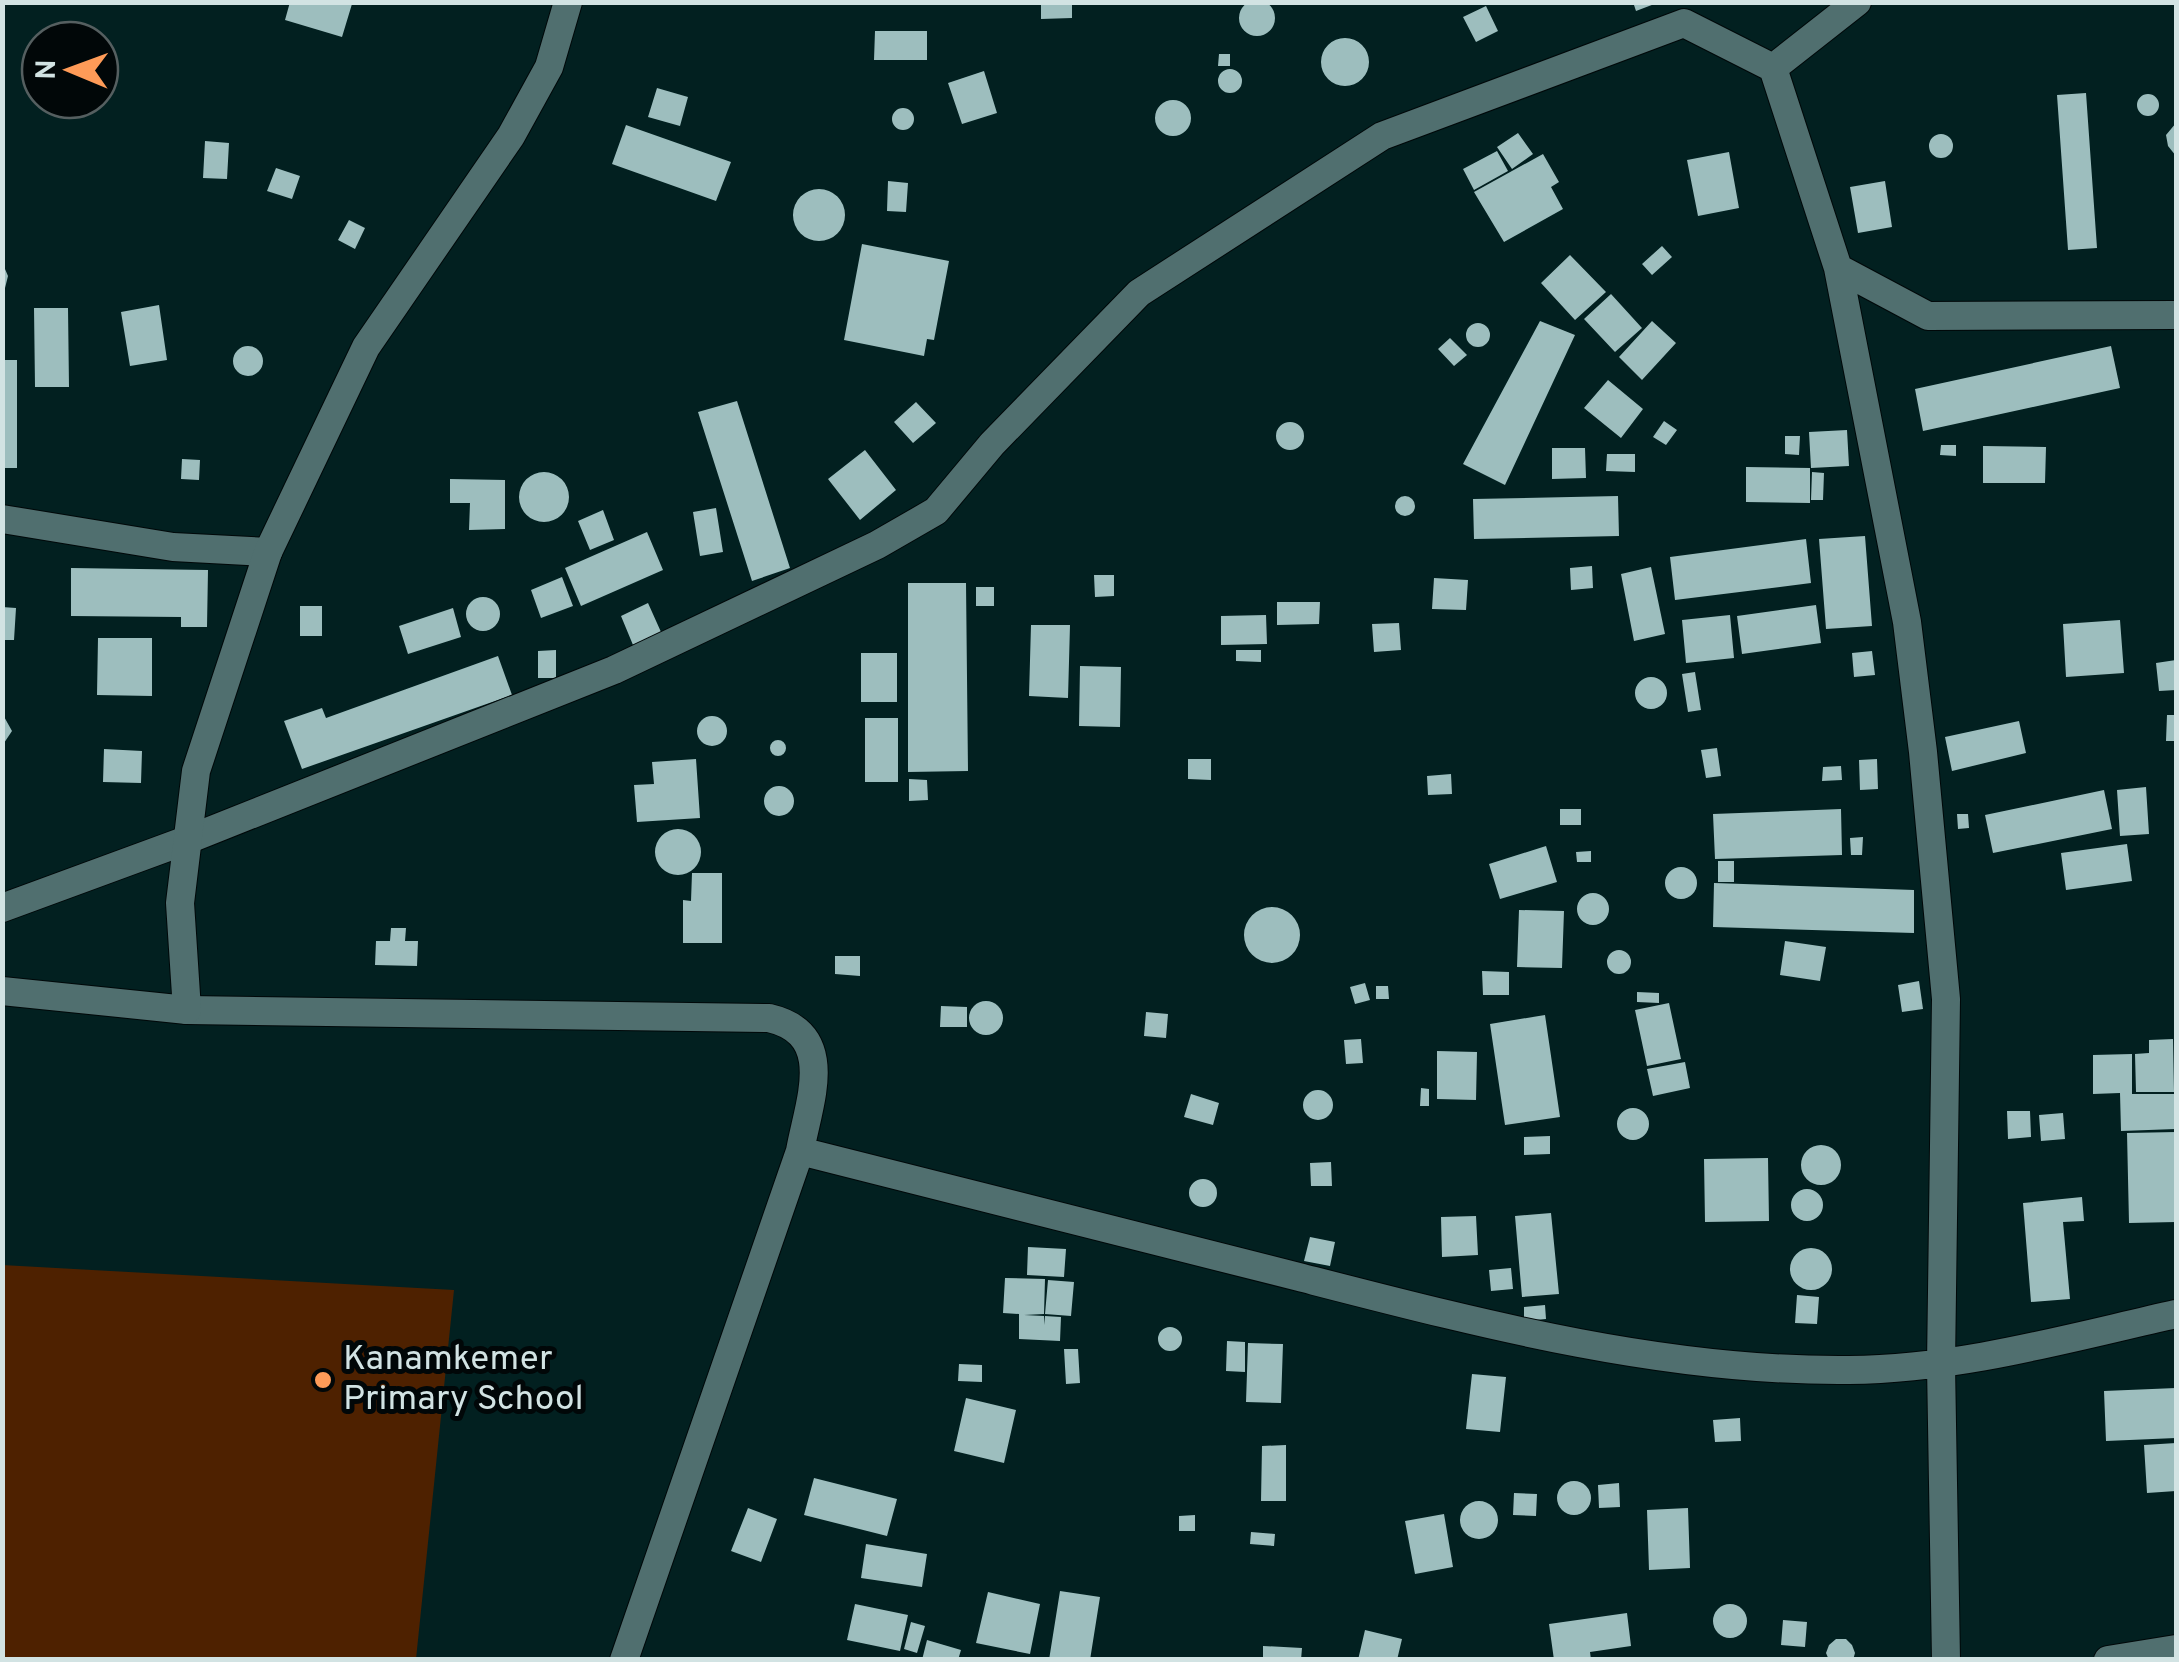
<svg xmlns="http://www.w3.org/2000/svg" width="2179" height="1662" font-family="Overpass,sans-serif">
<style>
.green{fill:#4e2100}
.building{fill:#9dbebe}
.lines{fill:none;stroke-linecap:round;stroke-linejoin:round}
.minor-casing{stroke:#000809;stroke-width:30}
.tertiary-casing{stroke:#000809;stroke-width:30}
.minor{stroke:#506f6f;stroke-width:28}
.tertiary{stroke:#506f6f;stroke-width:28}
.poi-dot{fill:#fe9b58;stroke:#010708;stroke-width:4}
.labels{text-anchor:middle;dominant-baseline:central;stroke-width:10;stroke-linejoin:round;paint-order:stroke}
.poi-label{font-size:35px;fill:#d2e3e3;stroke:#010708;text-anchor:start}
</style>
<rect width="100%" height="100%" fill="#022020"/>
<path class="green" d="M2,1265L454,1290L416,1659H3Z"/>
<path class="building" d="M1239 18a18 18 0 1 1 36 0a18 18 0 1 1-36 0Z
M290,2L352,4L342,37L285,20Z
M1041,2H1072V18L1041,19Z
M1633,2H1657V3L1636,11Z
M1486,6L1498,31L1476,42L1463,17Z
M875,31H927V60H874Z
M1321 62a24 24 0 1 1 48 0a24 24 0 1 1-48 0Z
M1219,54H1230V66H1218Z
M1218 81a12 12 0 1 1 24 0a12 12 0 1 1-24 0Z
M984,71L997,113L962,124L948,83Z
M657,88L688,97L680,126L648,117Z
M2086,93L2097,248L2068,250L2057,95Z
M2137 105a11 11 0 1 1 22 0a11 11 0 1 1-22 0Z
M1155 118a18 18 0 1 1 36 0a18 18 0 1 1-36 0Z
M39,100H79L68,111L56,112L46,108Z
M892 119a11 11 0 1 1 22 0a11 11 0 1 1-22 0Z
M2176,123V156L2168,146L2166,135Z
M626,125L731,162L716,201L612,164Z
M1518,133L1533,154L1512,169L1497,147Z
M1929 146a12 12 0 1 1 24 0a12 12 0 1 1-24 0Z
M205,141L229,143L227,179L203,178Z
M1497,151L1508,171L1474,190L1463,169Z
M1729,152L1739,208L1698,216L1687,160Z
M1543,154L1559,182L1551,187L1563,209L1504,242L1474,192Z
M276,168L300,176L292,199L267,191Z
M888,181L908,183L906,212L887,211Z
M1885,181L1892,227L1858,233L1850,187Z
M793 215a26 26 0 1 1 52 0a26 26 0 1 1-52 0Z
M349,220L365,228L355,249L338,240Z
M862,244L949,261L934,340L927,339L924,356L844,340Z
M1662,246L1672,257L1652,275L1642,264Z
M1570,255L1606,292L1575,320L1541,283Z
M2,262L8,276L4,292H2Z
M1611,294L1642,328L1615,352L1584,319Z
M159,305L167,360L130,366L121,312Z
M34,308H68L69,387H35Z
M1540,321L1575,335L1505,485L1463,464Z
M1652,321L1676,343L1642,380L1619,357Z
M1466 335a12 12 0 1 1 24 0a12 12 0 1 1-24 0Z
M1450,338L1467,355L1454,366L1438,349Z
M233 361a15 15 0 1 1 30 0a15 15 0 1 1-30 0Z
M2111,346L2120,388L1923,431L1915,389Z
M2,360H17V468H2Z
M1608,380L1643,409L1621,438L1584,408Z
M737,401L790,568L752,581L698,412Z
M916,402L936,423L913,443L894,422Z
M1664,421L1677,430L1666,445L1653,437Z
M1276 436a14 14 0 1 1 28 0a14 14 0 1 1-28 0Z
M1847,430L1849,466L1811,468L1809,432Z
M1785,436H1800L1799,455L1785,454Z
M1941,445H1956V456L1940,455Z
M1983,446L2046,447L2045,483H1983Z
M1552,448H1585L1586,478L1552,479Z
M865,450L896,490L860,520L828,479Z
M1607,454H1635V472L1606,471Z
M182,459L200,460L199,480L181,479Z
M1746,467L1810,468V503L1746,502Z
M519 497a25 25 0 1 1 50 0a25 25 0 1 1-50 0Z
M1812,472L1824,473L1823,500H1811Z
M450,479L505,480V529L469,530L470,503H450Z
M1395 506a10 10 0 1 1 20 0a10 10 0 1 1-20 0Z
M1618,496L1619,536L1474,539L1473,499Z
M716,508L723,552L700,556L693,512Z
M603,510L614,540L590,550L578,521Z
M647,532L663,570L581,606L565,568Z
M1865,536L1872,626L1826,629L1819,539Z
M1806,539L1811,583L1675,600L1670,557Z
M1592,566L1593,588L1571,590L1570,568Z
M1651,567L1665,634L1634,641L1621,574Z
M71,568L208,570L207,627H181V617L71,616Z
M1094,575H1114V596L1095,597Z
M562,577L573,606L541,618L531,590Z
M1434,578L1468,580L1466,610L1432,609Z
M908,583H966L968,771L908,772Z
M976,587H994V606H976Z
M466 614a17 17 0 1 1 34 0a17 17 0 1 1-34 0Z
M1277,602H1320L1319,624L1277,625Z
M648,603L661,632L633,645L621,616Z
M1816,605L1821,643L1742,654L1737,616Z
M300,606H322V636H300Z
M2,607L16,608L14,640H2Z
M453,608L461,637L408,654L399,626Z
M1266,615L1267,644L1221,645V616Z
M1730,615L1734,658L1686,663L1682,620Z
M2120,620L2124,673L2066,677L2063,624Z
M1399,623L1401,650L1374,652L1372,624Z
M1031,625H1070L1068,698L1029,696Z
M98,638H152V696L97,695Z
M556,650V678H538V651Z
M1236,650H1261V662L1236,661Z
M1872,651L1875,675L1854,677L1852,653Z
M861,653H897V702H861Z
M498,656L512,695L302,769L284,721L322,708L326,718Z
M2176,660V690L2159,691L2156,663Z
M1080,666L1121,667L1120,727L1079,726Z
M1695,672L1701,710L1688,712L1682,674Z
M1635 693a16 16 0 1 1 32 0a16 16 0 1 1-32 0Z
M2,713L12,731L2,746Z
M2167,715H2176V741H2166Z
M697 731a15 15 0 1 1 30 0a15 15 0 1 1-30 0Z
M865,718H898V782H865Z
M2019,721L2026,753L1952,771L1945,737Z
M770 748a8 8 0 1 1 16 0a8 8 0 1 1-16 0Z
M1717,748L1721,776L1706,778L1701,750Z
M104,749L142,751L141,783L103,782Z
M696,759L700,818L637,822L634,785L654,784L652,762Z
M1188,759H1211V780L1188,779Z
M1877,759L1878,789L1860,790L1859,760Z
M1841,766L1842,780L1822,781L1823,767Z
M1451,774L1452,794L1428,795L1427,776Z
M909,779L927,780L928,800L909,801Z
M764 801a15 15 0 1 1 30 0a15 15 0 1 1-30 0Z
M2146,787L2149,834L2120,836L2117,790Z
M2104,790L2112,829L1993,853L1985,815Z
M1560,809H1581V825H1560Z
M1841,809L1842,855L1715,859L1713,814Z
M1957,814H1968L1969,828L1958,829Z
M655 852a23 23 0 1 1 46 0a23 23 0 1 1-46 0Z
M1863,837L1862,855H1851L1850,838Z
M2127,844L2132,881L2066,890L2061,853Z
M1546,846L1557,882L1500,899L1489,864Z
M1591,851V862H1577L1576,852Z
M1718,861H1734V882H1718Z
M1665 883a16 16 0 1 1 32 0a16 16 0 1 1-32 0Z
M692,873H722V943H683V900L691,901Z
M1714,883L1914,890V933L1713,927Z
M1577 909a16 16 0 1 1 32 0a16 16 0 1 1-32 0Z
M1244 935a28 28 0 1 1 56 0a28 28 0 1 1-56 0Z
M1519,910L1564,911L1562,968L1517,967Z
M391,928H406L405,941H418L417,966L375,965L376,941H390Z
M1785,941L1826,947L1820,981L1780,975Z
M1607 962a12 12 0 1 1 24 0a12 12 0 1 1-24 0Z
M835,956H860V976L835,974Z
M1482,971L1509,972V995H1483Z
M1919,981L1923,1009L1902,1012L1898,985Z
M1365,983L1370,1000L1355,1004L1350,987Z
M1376,986H1388L1389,999H1376Z
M1637,992L1659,993V1003L1637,1002Z
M969 1018a17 17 0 1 1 34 0a17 17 0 1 1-34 0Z
M1669,1003L1681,1059L1647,1066L1635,1010Z
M941,1006L967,1007V1027H940Z
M1146,1012L1168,1014L1166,1038L1144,1036Z
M1545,1015L1560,1117L1505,1125L1490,1024Z
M1361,1039L1363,1063L1346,1064L1344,1040Z
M2173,1039L2174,1092H2136L2135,1054L2149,1053V1040Z
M1437,1051L1477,1052L1476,1100L1437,1099Z
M2132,1054V1094H2176V1129L2121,1131L2120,1093L2093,1094V1055Z
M1685,1062L1690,1088L1653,1096L1647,1069Z
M1421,1088L1429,1089V1106H1420Z
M1303 1105a15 15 0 1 1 30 0a15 15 0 1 1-30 0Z
M1191,1094L1219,1103L1213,1125L1184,1117Z
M1617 1124a16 16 0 1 1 32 0a16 16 0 1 1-32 0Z
M2007,1111H2030L2031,1137L2008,1139Z
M2063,1113L2065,1139L2041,1141L2039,1115Z
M2176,1132V1222L2129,1223L2127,1133Z
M1550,1136V1154L1524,1155V1137Z
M1801 1165a20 20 0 1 1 40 0a20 20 0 1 1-40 0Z
M1768,1158L1769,1221L1705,1222L1704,1159Z
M1331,1162L1332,1186H1311L1310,1163Z
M1189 1193a14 14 0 1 1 28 0a14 14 0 1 1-28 0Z
M1791 1205a16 16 0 1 1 32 0a16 16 0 1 1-32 0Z
M2082,1197L2084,1221L2063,1222L2070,1299L2031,1302L2023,1203Z
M1551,1213L1559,1294L1522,1297L1515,1216Z
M1476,1216L1478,1255L1442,1257L1441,1217Z
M1310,1237L1335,1242L1330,1266L1304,1261Z
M1028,1247L1066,1249L1064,1277L1027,1275Z
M1790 1269a21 21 0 1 1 42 0a21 21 0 1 1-42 0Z
M1511,1268L1513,1289L1491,1291L1489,1270Z
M1005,1278L1045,1279L1044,1314L1024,1315L1044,1316V1325L1045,1316L1061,1317L1060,1341L1019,1339V1314L1003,1313Z
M1048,1280L1074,1282L1071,1316L1045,1314Z
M1797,1295L1819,1297L1817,1324L1795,1323Z
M1545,1305L1546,1319L1524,1321V1307Z
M1158 1339a12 12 0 1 1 24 0a12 12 0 1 1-24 0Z
M1227,1341L1245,1342V1372L1226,1371Z
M1248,1343L1283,1344L1281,1403L1246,1402Z
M1064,1349H1078L1080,1383L1066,1384Z
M959,1364L982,1365V1382L958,1381Z
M1472,1374L1506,1377L1500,1432L1466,1429Z
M2176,1388V1438L2106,1441L2104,1391Z
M966,1398L1016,1410L1004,1463L954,1451Z
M1740,1418L1741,1441L1715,1442L1713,1420Z
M2176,1443V1491L2147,1493L2144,1445Z
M1286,1445V1501H1261L1262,1446Z
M814,1478L897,1499L887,1536L804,1515Z
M1557 1498a17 17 0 1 1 34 0a17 17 0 1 1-34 0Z
M1619,1483L1620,1507L1599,1508L1598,1485Z
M1514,1493L1537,1494L1536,1516L1513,1515Z
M1460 1520a19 19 0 1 1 38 0a19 19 0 1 1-38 0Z
M748,1508L777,1519L761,1562L731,1551Z
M1688,1508L1690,1568L1649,1570L1647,1510Z
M1444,1514L1453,1567L1415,1574L1405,1521Z
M1195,1515V1531H1179V1516Z
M1251,1532L1275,1534L1274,1546L1250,1544Z
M866,1544L927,1554L922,1587L861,1578Z
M1060,1591L1100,1597L1090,1660H1049Z
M988,1592L1040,1604L1030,1654L976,1643Z
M855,1604L908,1615L900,1651L847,1640Z
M1713 1621a17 17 0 1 1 34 0a17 17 0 1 1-34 0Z
M1627,1613L1631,1646L1590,1652L1591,1660H1554L1549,1624Z
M1783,1620L1807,1622L1805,1647L1781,1645Z
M911,1622L925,1626L917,1653L904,1649Z
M1365,1630L1402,1639L1397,1660H1358Z
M1836,1639H1846L1852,1645L1855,1653L1853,1660H1829L1826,1653L1829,1645Z
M927,1640L961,1650L958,1660H922Z
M1263,1646L1302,1648L1301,1660H1263Z"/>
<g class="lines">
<g class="minor-casing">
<path id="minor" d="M1857,2L1773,68L1838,268L1907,622L1923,752L1946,999L1941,1365L1946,1660
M1838,268L1928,316L2176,315
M2,519L173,547L268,552
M2,908L187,840L614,670L877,545L936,511L992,444L1139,293L1382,136L1684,23L1773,68
M187,1010L769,1018C838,1034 809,1101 800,1151L624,1660
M800,1151C966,1193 1132,1235 1299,1277C1478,1323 1663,1372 1849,1370C1961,1369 2068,1338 2176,1314
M2108,1660L2176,1649"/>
</g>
<g class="tertiary-casing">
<path id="tertiary" d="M2,991L187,1010L180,903L196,771L268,552L366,347L511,136L549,67L568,2"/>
</g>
<use href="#minor" class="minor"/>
<use href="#tertiary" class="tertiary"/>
</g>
<circle class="poi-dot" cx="323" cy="1380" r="10"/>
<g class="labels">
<g class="poi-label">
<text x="343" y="1360">Kanamkemer<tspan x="343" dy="40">Primary School</tspan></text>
</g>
</g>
<rect width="2179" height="1662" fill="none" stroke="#d2e3e3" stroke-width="10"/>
<g transform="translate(70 70) rotate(271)"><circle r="48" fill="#010708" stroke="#555f60" stroke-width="2.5"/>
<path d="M0-8L18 38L0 25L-18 38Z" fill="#fe9b58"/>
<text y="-15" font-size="28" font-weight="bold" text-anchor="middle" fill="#d2e3e3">N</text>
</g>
</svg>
